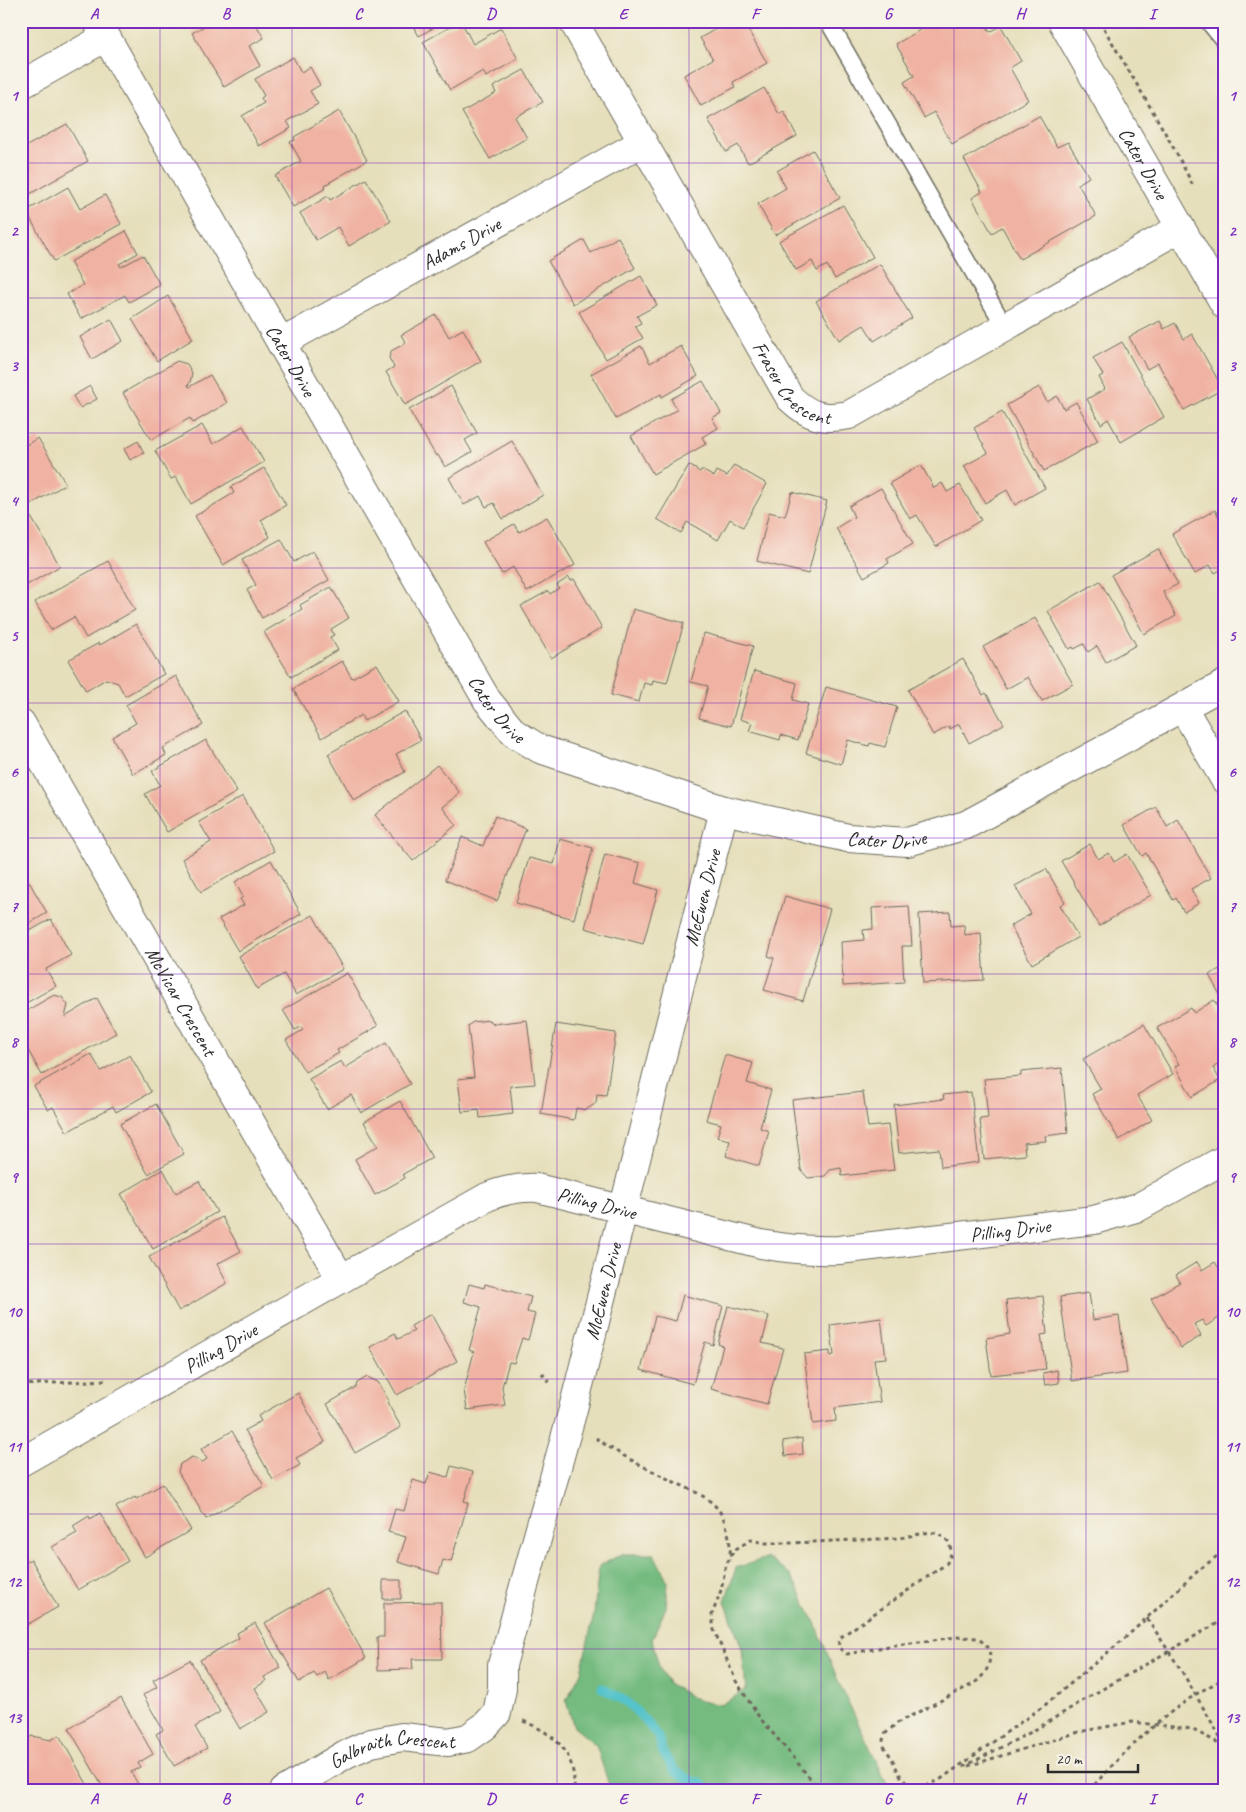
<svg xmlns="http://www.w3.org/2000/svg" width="1246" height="1812" font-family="Caveat,sans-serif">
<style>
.forest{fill:#74bb80;stroke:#507356}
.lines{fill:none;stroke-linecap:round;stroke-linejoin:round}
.stream{stroke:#55c3cb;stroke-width:9}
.building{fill:#f0b2a2}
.service-casing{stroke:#6c6a5d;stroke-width:19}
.minor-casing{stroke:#6c6a5d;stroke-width:30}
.path{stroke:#6c6a5d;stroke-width:3;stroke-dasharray:4 4;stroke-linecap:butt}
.service{stroke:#fff;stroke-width:16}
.minor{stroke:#fff;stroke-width:28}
.grid{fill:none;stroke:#7b2cbf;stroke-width:1;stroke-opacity:0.55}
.labels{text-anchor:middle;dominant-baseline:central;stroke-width:5;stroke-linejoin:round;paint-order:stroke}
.street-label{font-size:20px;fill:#2b2b2b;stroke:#f7f3e8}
.neatline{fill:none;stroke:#7b2cbf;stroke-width:2}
.grid-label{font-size:16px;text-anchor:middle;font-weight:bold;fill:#7b2cbf}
</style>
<rect width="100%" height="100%" fill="#f7f3e8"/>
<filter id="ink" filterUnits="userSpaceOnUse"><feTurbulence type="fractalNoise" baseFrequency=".02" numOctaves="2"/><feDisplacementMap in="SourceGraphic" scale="10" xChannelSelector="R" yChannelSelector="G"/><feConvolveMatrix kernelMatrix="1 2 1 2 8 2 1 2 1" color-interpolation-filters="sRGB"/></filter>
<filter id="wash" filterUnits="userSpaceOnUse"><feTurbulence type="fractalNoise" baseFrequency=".0096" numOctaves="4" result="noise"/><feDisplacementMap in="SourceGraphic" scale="20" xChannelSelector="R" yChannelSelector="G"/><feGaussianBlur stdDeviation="1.12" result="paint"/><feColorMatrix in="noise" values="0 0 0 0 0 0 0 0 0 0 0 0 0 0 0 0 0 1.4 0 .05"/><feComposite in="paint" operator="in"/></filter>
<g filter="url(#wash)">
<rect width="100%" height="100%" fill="#e6dfbb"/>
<path class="forest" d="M622,1554H654L668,1582L666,1607L652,1640L659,1667L668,1683L696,1700L720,1705L746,1690L742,1648L725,1601L736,1568L767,1558L791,1575L818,1629L838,1681L887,1783L885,1791H611L596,1745L574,1727L566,1701L581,1672L594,1614L599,1566Z"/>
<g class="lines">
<path class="stream" d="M602,1688L627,1702L644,1719L658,1737L663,1753L675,1771L694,1782H699L710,1791"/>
</g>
<g id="blocks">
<path class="building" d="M213,21H254L264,38L249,46L260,66L224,87L192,33Z
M410,21H445L419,36Z
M461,21L473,44L501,28L518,59L486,77L483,71L450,90L423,42Z
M688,21H704L692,28Z
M730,21H743L767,63L733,82L735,87L701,106L684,75L713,59L700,38Z
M883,21H901L887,29Z
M935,21H984L990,32L1001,26L1021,61L1010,68L1028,100L952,144L934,112L924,118L904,82L914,76L896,44Z
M293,57L301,72L310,67L320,85L310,91L318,104L287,121L291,128L259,146L242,116L264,103L261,98L264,96L255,79Z
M524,70L543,102L515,117L527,138L490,159L462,112L496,93L493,87Z
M764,88L779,114L784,112L797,136L748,163L738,145L726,152L708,119Z
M339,111L367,160L325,185L326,188L293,207L275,176L301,161L290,142L295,140L294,137Z
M1039,116L1057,147L1068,142L1089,177L1078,184L1096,216L1020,259L1002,227L992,233L972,198L982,192L964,159Z
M67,124L88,161L21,199V149Z
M813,150L840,198L775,235L758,204L786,188L777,171Z
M366,179L391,221L349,246L338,227L316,240L300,213L328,196L330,200Z
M68,187L80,209L105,195L121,224L54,261L26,211Z
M843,205L873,257L835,279L827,265L817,271L812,261L796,270L779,241Z
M126,231L138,253L119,264L121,267L143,255L160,285L129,302L125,295L81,319L67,294L83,285L70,262Z
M618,237L635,268L573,304L548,261L584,240L591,253Z
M880,264L912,318L874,341L864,325L839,340L816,301Z
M641,276L657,305L637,316L641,323L635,326L643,338L606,359L579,312Z
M168,296L193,339L157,361L132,319Z
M436,315L449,337L463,329L481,361L405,405L386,372L394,367L389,358L391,351L406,343L401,335Z
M111,319L123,341L92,359L80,337Z
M1160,321L1164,329L1175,323L1184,339L1192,334L1223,389L1184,410L1158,363L1147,369L1129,337Z
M1122,342L1164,417L1121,442L1108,419L1101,424L1087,399L1105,389L1099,377L1103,375L1093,358Z
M641,346L650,363L681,346L698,376L662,397L661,394L616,419L591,374Z
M177,361L187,364L192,373L190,383L188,385L189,387L210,375L227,403L193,423L190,418L151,440L123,393Z
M703,381L721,413L712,418L718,428L702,437L706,444L653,474L631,436L677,410L671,399Z
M90,386L97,399L80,408L73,396Z
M451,386L477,433L465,440L472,452L445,467L438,455L436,456L409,410Z
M1039,387L1047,402L1057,396L1064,409L1076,402L1098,441L1044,471L1007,405Z
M1002,412L1045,488L1015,505L1007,490L985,503L964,466L988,453L974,428Z
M202,425L213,444L243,426L264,462L191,504L176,477L171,479L155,451Z
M38,438L66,484L23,509L27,515L21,518V448Z
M138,441L144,453L130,460L124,449Z
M512,441L543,495L503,519L494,503L486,507L480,496L464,505L449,478Z
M689,465L700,472L702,470L714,477L717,471L727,476L734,465L767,484L743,527L730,519L718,540L687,522L681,533L657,519Z
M921,465L934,488L942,483L947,492L960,485L981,520L936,547L917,515L910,519L890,483Z
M264,468L286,505L261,520L270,537L223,565L195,516L234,493L231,487Z
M881,488L913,544L887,559L889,563L864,577L836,528L854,517L849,506Z
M792,492L827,501L808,574L757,561L769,512L785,516Z
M1215,510L1225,527V578L1220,570L1215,573L1210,565L1195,574L1172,534Z
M31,517L60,566L27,585L21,576V523Z
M547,517L575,565L527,592L513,567L502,574L483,542L514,524L519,532Z
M281,539L294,562L313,551L329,580L262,618L247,590L256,585L242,560Z
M1158,549L1178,584L1163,592L1176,616L1144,634L1111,575Z
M108,561L135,610L86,638L74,617L51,630L35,602Z
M569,577L571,581L574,579L602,628L551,658L521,606L548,591L550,594L559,588L557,585Z
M1100,581L1136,645L1106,662L1097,646L1088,652L1084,644L1074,649L1073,647L1069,649L1048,611Z
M331,587L349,618L331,629L334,635L330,637L338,650L291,677L264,632L302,609L300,605Z
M633,609L684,623L667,683L653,680L652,685L644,683L639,702L611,695Z
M1035,618L1073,684L1042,701L1028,677L1006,689L983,647Z
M136,624L164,674L125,696L118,683L106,679L86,691L68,660L99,643L100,645Z
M704,633L753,646L731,726L699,718L708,686L691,682Z
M963,659L983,695L986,693L1004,724L969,743L959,724L950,729L949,726L933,735L908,690Z
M342,661L352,678L377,664L399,701L364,721L361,715L322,738L293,689Z
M754,671L797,683L793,700L808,704L798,740L781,735L780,740L749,731L752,723L740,719Z
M176,676L203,725L163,748L166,755L133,774L112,737L136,723L126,705Z
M826,687L897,707L885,747L870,743L869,746L848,740L841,764L806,753Z
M405,711L421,740L396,754L405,772L354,801L328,754Z
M206,740L237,792L167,832L145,794L160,785L152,771Z
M437,765L460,793L442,807L456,825L413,861L375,815Z
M243,796L274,851L201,892L182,859L211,842L199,822Z
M1156,807L1167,827L1178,820L1211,878L1191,889L1199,903L1184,912L1176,898L1173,900L1146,853L1142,856L1124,825Z
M495,816L526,829L497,901L445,880L462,837L483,846Z
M560,839L593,848L574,919L516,903L529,858L554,864Z
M1090,844L1098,859L1109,853L1114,862L1127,854L1151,895L1099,926L1061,861Z
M605,854L640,863L635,883L658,890L643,944L585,928Z
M271,860L301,914L238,951L219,919L244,905L240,899L243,897L235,882Z
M1046,869L1065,902L1060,905L1078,937L1032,964L1010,926L1031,914L1015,886Z
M28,880L47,913L21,928V884Z
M785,896L830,909L803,1001L764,990L774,958L768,956Z
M909,906L912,946H902L904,982L843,986L841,942L864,940L863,930L873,929L872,908Z
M950,912L951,926L964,925L965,935L981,933L984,980L923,983L919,914Z
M313,915L343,969L296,995L284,974L257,989L239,956Z
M51,919L71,955L46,969L56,986L21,1006V936Z
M1225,966V1004L1209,975Z
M347,973L378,1026L337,1050L339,1053L305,1072L286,1040L303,1030L301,1027L295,1030L283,1010Z
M54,995L62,997L68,1005L65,1017L97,998L116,1033L42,1075L21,1038V1014Z
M1214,1000L1225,1018V1054L1219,1058L1221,1062L1213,1068L1220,1080L1192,1097L1175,1066L1179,1064L1157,1028L1191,1008L1194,1013Z
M489,1020L494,1024L527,1020L535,1084L510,1086L513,1114L480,1118L479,1110L462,1112L458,1079L474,1077L468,1026L473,1022Z
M556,1024L616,1033L606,1095L597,1094L596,1103L586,1110L576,1108L574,1120L541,1114Z
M1144,1024L1173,1074L1137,1095L1152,1120L1119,1140L1092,1094L1101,1089L1083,1059Z
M386,1043L410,1084L361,1113L351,1095L327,1109L309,1079L341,1061L345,1068Z
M91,1054L101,1071L130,1055L151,1092L116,1112L113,1106L67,1132L53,1107L48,1110L34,1086Z
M725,1055L753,1063L747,1083L771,1090L760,1128L769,1131L759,1166L726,1156L730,1140L717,1137L721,1124L706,1120Z
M1062,1068L1068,1133L1045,1136L1046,1141L1024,1143L1025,1155L984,1159L980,1119L988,1118L984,1079L1021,1076V1072Z
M863,1092L868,1127L888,1125L894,1170L842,1176L841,1168L830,1170L825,1176L808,1178L801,1170L792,1100Z
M971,1092L979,1162L941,1167L939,1149L899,1153L894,1105L944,1099L943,1095Z
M400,1101L432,1158L403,1174L405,1178L375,1195L355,1159L378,1146L364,1122Z
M156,1104L184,1154L148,1174L120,1124Z
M163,1169L176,1193L199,1181L217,1212L153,1249L121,1194Z
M222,1217L241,1251L217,1264L227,1283L179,1311L149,1257Z
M1197,1262L1202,1270L1215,1262L1225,1278V1314L1206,1326L1202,1320L1194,1324L1201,1336L1181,1348L1151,1299L1180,1282L1176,1275Z
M469,1284L484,1288L485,1284L531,1297L527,1312L535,1314L528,1340L522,1338L514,1363L509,1362L502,1387L505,1405L467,1410L464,1390L474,1352L469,1350L481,1307L464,1302Z
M1089,1293L1093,1320L1119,1316L1127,1373L1072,1381L1060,1297Z
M683,1295L723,1306L713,1345L705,1342L693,1384L641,1370L655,1316L676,1321Z
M1043,1296L1047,1334L1041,1335L1046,1369L991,1375L986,1338L1010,1334L1006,1300Z
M728,1306L769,1316L762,1343L783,1348L767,1404L711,1389L723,1346L718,1344Z
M431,1314L457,1361L397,1395L370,1347L395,1333L398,1339L414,1331L411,1326Z
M881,1318L886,1358L874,1359L880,1402L835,1408L836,1421L813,1424L804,1354L830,1351V1356L834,1355L830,1325Z
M1057,1370L1059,1383L1045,1385L1043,1373Z
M367,1377L378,1382L389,1401L387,1402L401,1427L355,1453L327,1404L356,1387L357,1383Z
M298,1393L325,1442L296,1458L300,1465L273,1480L245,1430L261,1421L258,1416Z
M232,1431L264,1486L206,1519L178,1472L180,1464L192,1457L199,1460L201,1463L207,1459L201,1449Z
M802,1438L803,1454L785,1456L783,1441Z
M451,1466L473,1472L464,1501L468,1503L451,1562L443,1560L439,1574L398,1562L406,1537L388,1532L395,1509L404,1511L413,1480L426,1484L430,1472L448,1477Z
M163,1484L191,1530L145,1557L116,1507L135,1497L136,1499Z
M100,1513L128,1561L78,1590L52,1547L77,1533L73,1526L89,1516L90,1519Z
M31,1559L58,1607L21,1628V1565Z
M383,1580H401V1599H383Z
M326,1588L366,1658L329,1680L325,1672L317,1677L314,1673L299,1682L265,1623Z
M441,1602L442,1659H412L413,1669L378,1670L377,1637H384V1603Z
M255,1623L281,1668L264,1677L266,1681L255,1688L269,1712L240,1729L200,1660L239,1638L237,1633Z
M190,1660L220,1712L195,1727L207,1748L174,1766L156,1734L163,1730L143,1695L157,1687L153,1680Z
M121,1698L153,1754L138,1763L140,1767L131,1772L139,1786L132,1791H105L69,1728Z
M59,1735L91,1791H40L38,1787L31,1791H21V1742L32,1736L51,1740Z"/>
</g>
</g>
<g filter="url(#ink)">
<use href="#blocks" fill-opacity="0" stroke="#6c6a5d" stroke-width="1"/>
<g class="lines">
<g class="service-casing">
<path id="service" d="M828,21L1005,327
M1208,21L1225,42"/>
</g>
<g class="minor-casing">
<g id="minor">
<path id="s1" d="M97,21L281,343L487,700L514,733L540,749L724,810L848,838L907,842L966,825L1225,684"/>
<path id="s2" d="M573,21L790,398C810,417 823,420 849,415L1180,228"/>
<path id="s3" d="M1062,21L1225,305"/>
<path d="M21,85L106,37"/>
<path id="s4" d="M281,343L643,142"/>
<path d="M1183,708L1225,780"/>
<path id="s5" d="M21,723L341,1279"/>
<path id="s6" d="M21,1462L341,1279L487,1197C504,1190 518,1187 537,1188L761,1244C787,1249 812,1251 839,1250L1094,1220L1139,1207L1225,1159"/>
<path id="s7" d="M284,1791L346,1754L371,1743L402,1737L448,1742L468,1738L485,1726L497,1713L502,1689V1665L572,1413L724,810"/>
</g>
</g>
<path class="path" d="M1100,21C1131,77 1167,131 1194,188
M542,1373L550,1384
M21,1385L105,1380
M596,1438C619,1455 645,1467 670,1480C686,1488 705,1494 717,1508C727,1520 731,1541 730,1556
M1147,1618L1181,1670L1225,1745
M523,1721C557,1735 576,1753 574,1791
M968,1766L1079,1732L1132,1722L1191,1729L1215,1741L1225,1753
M963,1767L1033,1731L1094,1694L1225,1619
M820,1791L793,1757L759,1717L736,1681L714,1630L712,1615L721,1590L726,1565L734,1550L751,1540L766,1543H791L900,1538L930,1532L939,1534L949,1542L951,1550L950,1558L946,1564L845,1634C839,1638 838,1641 839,1648L847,1654L895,1645L957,1637L978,1638L989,1648C992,1664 986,1675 973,1684L897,1723L885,1734L883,1740L884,1746C887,1752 892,1757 894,1763C906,1790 915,1793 941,1779L1045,1705L1125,1638L1199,1570L1225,1550
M1089,1791C1117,1759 1147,1729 1182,1704C1195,1694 1210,1686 1225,1678"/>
<use href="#service" class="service"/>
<use href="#minor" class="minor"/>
</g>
</g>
<path class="grid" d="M160,21V1791M292,21V1791M424,21V1791M557,21V1791M689,21V1791M821,21V1791M954,21V1791M1086,21V1791M21,163H1225M21,298H1225M21,433H1225M21,568H1225M21,703H1225M21,838H1225M21,974H1225M21,1109H1225M21,1244H1225M21,1379H1225M21,1514H1225M21,1649H1225"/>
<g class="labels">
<g class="street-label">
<text stroke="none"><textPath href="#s3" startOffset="164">Cater Drive</textPath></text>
<text stroke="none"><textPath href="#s4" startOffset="206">Adams Drive</textPath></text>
<text stroke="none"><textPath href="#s1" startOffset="391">Cater Drive</textPath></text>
<text stroke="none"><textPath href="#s2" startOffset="426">Fraser Crescent</textPath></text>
<text stroke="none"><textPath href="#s1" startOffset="796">Cater Drive</textPath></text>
<text stroke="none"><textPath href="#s1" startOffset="1216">Cater Drive</textPath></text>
<text stroke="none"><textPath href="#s7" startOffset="1078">McEwen Drive</textPath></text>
<text stroke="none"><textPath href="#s5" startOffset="321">McVicar Crescent</textPath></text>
<text stroke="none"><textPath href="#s6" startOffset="649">Pilling Drive</textPath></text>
<text stroke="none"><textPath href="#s6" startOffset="1069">Pilling Drive</textPath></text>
<text stroke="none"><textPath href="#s7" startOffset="672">McEwen Drive</textPath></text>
<text stroke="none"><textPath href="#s6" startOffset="230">Pilling Drive</textPath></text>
<text stroke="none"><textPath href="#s7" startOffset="119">Galbraith Crescent</textPath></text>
</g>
</g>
<rect width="1246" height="1812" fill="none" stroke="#f7f3e8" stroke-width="55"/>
<path d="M1048 1764v8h90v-8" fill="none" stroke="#2b2b2b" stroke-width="2.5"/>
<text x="1056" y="1764" font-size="15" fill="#2b2b2b" stroke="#f7f3e8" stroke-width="4" paint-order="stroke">20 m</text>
<rect x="28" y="28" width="1190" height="1756" class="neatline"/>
<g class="grid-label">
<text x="94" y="19">A</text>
<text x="226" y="19">B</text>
<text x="358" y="19">C</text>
<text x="491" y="19">D</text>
<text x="623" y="19">E</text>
<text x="755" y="19">F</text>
<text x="888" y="19">G</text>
<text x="1020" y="19">H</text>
<text x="1152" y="19">I</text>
<text x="14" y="101">1</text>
<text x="1232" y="101">1</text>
<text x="14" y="236">2</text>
<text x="1232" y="236">2</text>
<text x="14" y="371">3</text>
<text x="1232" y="371">3</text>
<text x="14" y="506">4</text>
<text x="1232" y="506">4</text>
<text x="14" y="641">5</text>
<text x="1232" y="641">5</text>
<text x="14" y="777">6</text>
<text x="1232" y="777">6</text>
<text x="14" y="912">7</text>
<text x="1232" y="912">7</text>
<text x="14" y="1047">8</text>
<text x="1232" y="1047">8</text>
<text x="14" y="1182">9</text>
<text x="1232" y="1182">9</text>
<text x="14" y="1317">10</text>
<text x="1232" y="1317">10</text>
<text x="14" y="1452">11</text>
<text x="1232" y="1452">11</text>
<text x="14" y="1587">12</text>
<text x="1232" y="1587">12</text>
<text x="14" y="1723">13</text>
<text x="1232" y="1723">13</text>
<text x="94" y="1804">A</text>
<text x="226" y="1804">B</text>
<text x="358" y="1804">C</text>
<text x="491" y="1804">D</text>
<text x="623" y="1804">E</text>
<text x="755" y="1804">F</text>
<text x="888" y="1804">G</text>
<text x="1020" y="1804">H</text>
<text x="1152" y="1804">I</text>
</g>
</svg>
